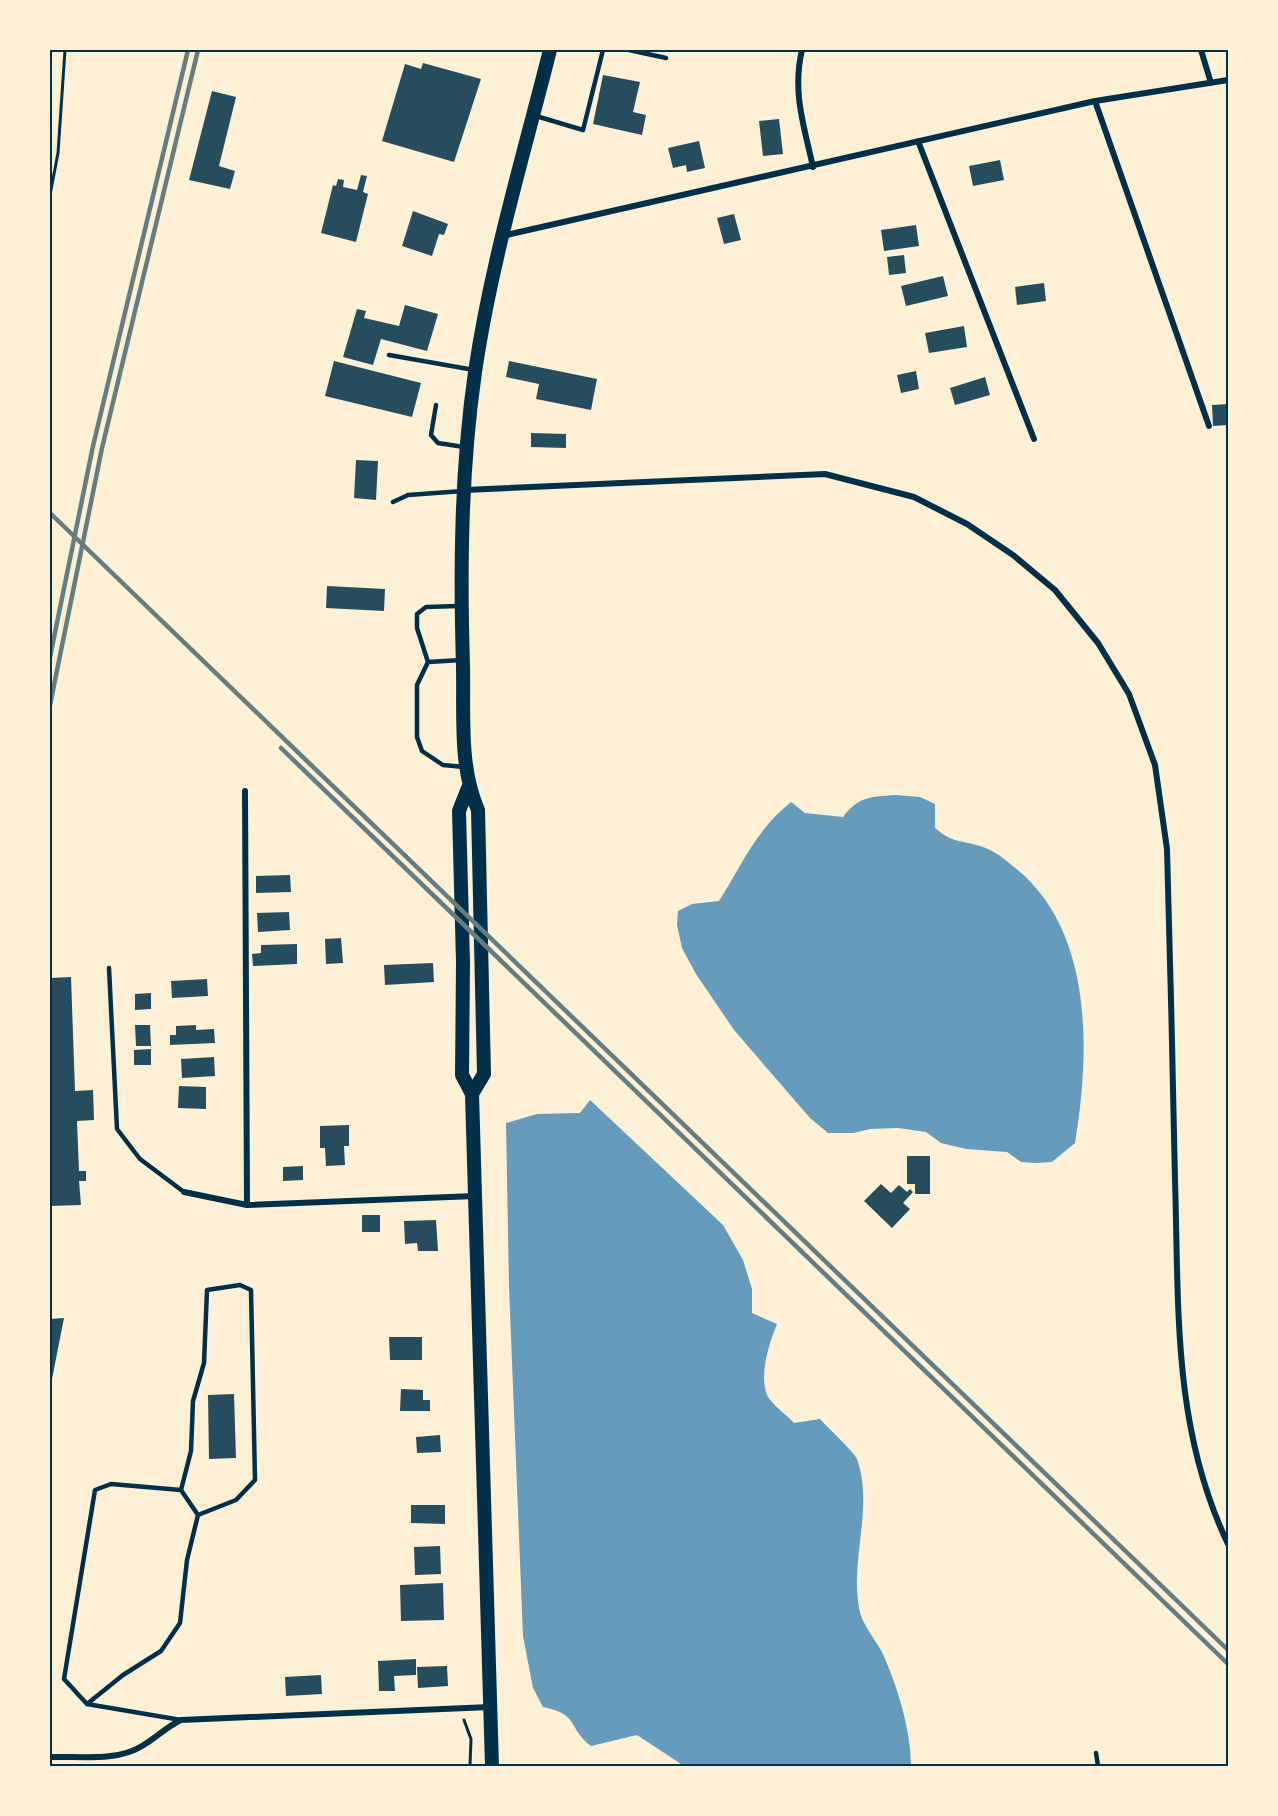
<svg xmlns="http://www.w3.org/2000/svg" width="1278" height="1816" font-family="'Archivo Narrow',sans-serif">
<style>
.water{fill:#669bbc}
.building{fill:#264d5e}
.lines{fill:none;stroke-linecap:round;stroke-linejoin:round}
.path{stroke:#003049;stroke-width:3}
.service{stroke:#003049;stroke-width:4.5}
.minor{stroke:#003049;stroke-width:6}
.primary{stroke:#003049;stroke-width:14}
.rail{stroke:#657d81;stroke-width:4.5}
.neatline{fill:none;stroke:#003049;stroke-width:2}
</style>
<rect width="100%" height="100%" fill="#fdf0d5"/>
<path class="water" d="M895,795L920,797L935,804V828C956,846 965,839 988,849C997,853 1007,861 1014,867C1094,930 1090,1052 1075,1143L1052,1162L1036,1163L1021,1162L1007,1152L966,1149L941,1143L926,1132L898,1128L870,1129L853,1133H828L810,1118L734,1030L696,974L682,948L677,925L678,911L692,904L719,901C743,863 755,831 791,802L805,813L843,817C859,796 870,797 895,795Z
M590,1100L723,1225L743,1260L752,1289V1313L777,1324C769,1344 759,1374 767,1395C771,1404 787,1415 794,1423L820,1419C827,1427 855,1453 857,1459C874,1507 850,1558 859,1608C861,1623 875,1639 882,1652C897,1685 911,1730 911,1766H684L637,1735L591,1746C567,1728 580,1714 543,1707L533,1688L523,1636L509,1287L506,1123L537,1114L580,1113Z"/>
<path class="building" d="M423,63L481,79L454,162L382,141L405,64L421,69Z
M603,75L640,82L633,112L646,115L642,135L593,124Z
M212,91L236,97L219,166L235,171L230,189L189,180Z
M779,119L783,154L763,156L759,121Z
M699,141L705,168L687,172L686,165L673,168L668,148Z
M1000,160L1004,180L973,186L969,166Z
M361,175L367,176L363,192L368,194L356,242L321,233L333,185L336,186L338,179L344,180L343,187L357,190Z
M413,211L448,224L444,235L439,234L432,256L402,246Z
M734,214L741,240L724,244L717,218Z
M916,225L919,246L884,251L881,230Z
M904,255L906,273L889,275L887,257Z
M943,276L948,296L906,306L901,286Z
M1044,283L1046,301L1017,305L1015,287Z
M405,305L438,314L427,351L381,339L373,365L343,357L357,309L366,311L364,318L399,326Z
M964,326L967,347L929,353L925,333Z
M334,361L421,383L412,417L325,396Z
M509,361L597,379L591,410L536,399L539,384L506,377Z
M916,371L919,389L901,393L897,375Z
M985,377L990,395L955,405L950,388Z
M1228,404V425L1213,426L1212,405Z
M531,433L566,434V448L531,447Z
M356,460L378,461L376,500L354,498Z
M327,586L385,589L384,611L326,608Z
M290,875L291,892L256,893V876Z
M289,912L290,930L258,932L257,913Z
M341,938L343,963L326,964L325,939Z
M297,944V964L253,966L252,954L261,953V945Z
M433,963L434,982L385,985L384,965Z
M71,977L75,1091L93,1090L94,1120L77,1121L79,1171H86V1181H79L81,1205L50,1206V978Z
M207,979L208,996L172,998L171,981Z
M151,993V1009L135,1010V994Z
M135,1025H150L151,1046H136Z
M196,1025V1030L214,1029L215,1043L170,1045V1035H176V1026Z
M151,1049V1065H134V1050Z
M214,1057L215,1076L182,1078L181,1059Z
M179,1086L206,1087V1109L178,1108Z
M349,1125V1146H344L345,1165L326,1166L325,1148H320V1126Z
M907,1156H930V1194H915V1184H907Z
M303,1166V1180L283,1181V1167Z
M881,1184L891,1193L899,1185L907,1192L910,1189L913,1192L903,1203L910,1209L892,1228L864,1201Z
M362,1215H380V1232H362Z
M436,1220L438,1251H418L417,1243L405,1244L404,1221Z
M64,1318L51,1384H50V1319Z
M389,1337H422V1360H390Z
M401,1389L423,1390V1400H430V1411H400Z
M234,1394L236,1458L209,1459L208,1395Z
M440,1435L441,1452L417,1453L416,1437Z
M411,1505H445V1524L411,1523Z
M440,1546L441,1574L415,1575L414,1547Z
M443,1583L444,1620L401,1621L400,1585Z
M416,1659V1675L394,1676L395,1691H379L378,1661Z
M447,1666L448,1686L418,1688L417,1667Z
M321,1675L322,1694L286,1696L285,1677Z"/>
<g class="lines">
<path class="path" d="M50,195L58,153L65,50
M464,1720L471,1739L470,1766"/>
<path class="service" d="M629,50L666,58
M536,116L583,130L603,50
M389,355L474,370
M436,405L431,435L438,443L464,447
M393,502L408,495L463,491
M461,660L428,662L417,685V737L422,751L443,765L464,767
M428,662L417,628V614L426,607L458,606
M109,968L117,1129L140,1159L184,1192
M181,1490L198,1515
M87,1704L123,1675L161,1651L180,1623L187,1560L198,1515L236,1500L255,1480L251,1290L240,1285L207,1290L204,1363L193,1401L191,1451L181,1490L111,1484L95,1490L64,1679L87,1704L181,1720
M1096,1753L1098,1766"/>
<path class="minor" d="M802,50C792,92 804,126 813,167
M1201,50L1211,83
M1095,101L1209,426
M918,141L1034,439
M502,236L1095,101L1228,80
M465,490L825,474L914,497L967,524L1013,555L1055,590L1098,643L1129,694L1155,765L1167,849C1170,959 1173,1070 1175,1180C1179,1306 1172,1427 1228,1544
M245,791L247,1205
M184,1192L247,1205L475,1196
M50,1757C78,1756 117,1762 142,1746C156,1738 166,1727 181,1720L490,1707"/>
<path class="primary" d="M468,788L459,811L463,963L462,1075L472,1094L492,1766
M472,1094L484,1074L478,810C459,767 464,714 463,667C460,568 461,470 475,372C491,263 523,157 550,50"/>
<path class="rail" d="M50,513L1228,1650
M50,657L93,446L188,50
M50,705L102,448L198,50
M281,748L1228,1664"/>
</g>
<rect width="1278" height="1816" fill="none" stroke="#fdf0d5" stroke-width="102"/>
<rect x="51" y="51" width="1176" height="1714" class="neatline"/>
</svg>
